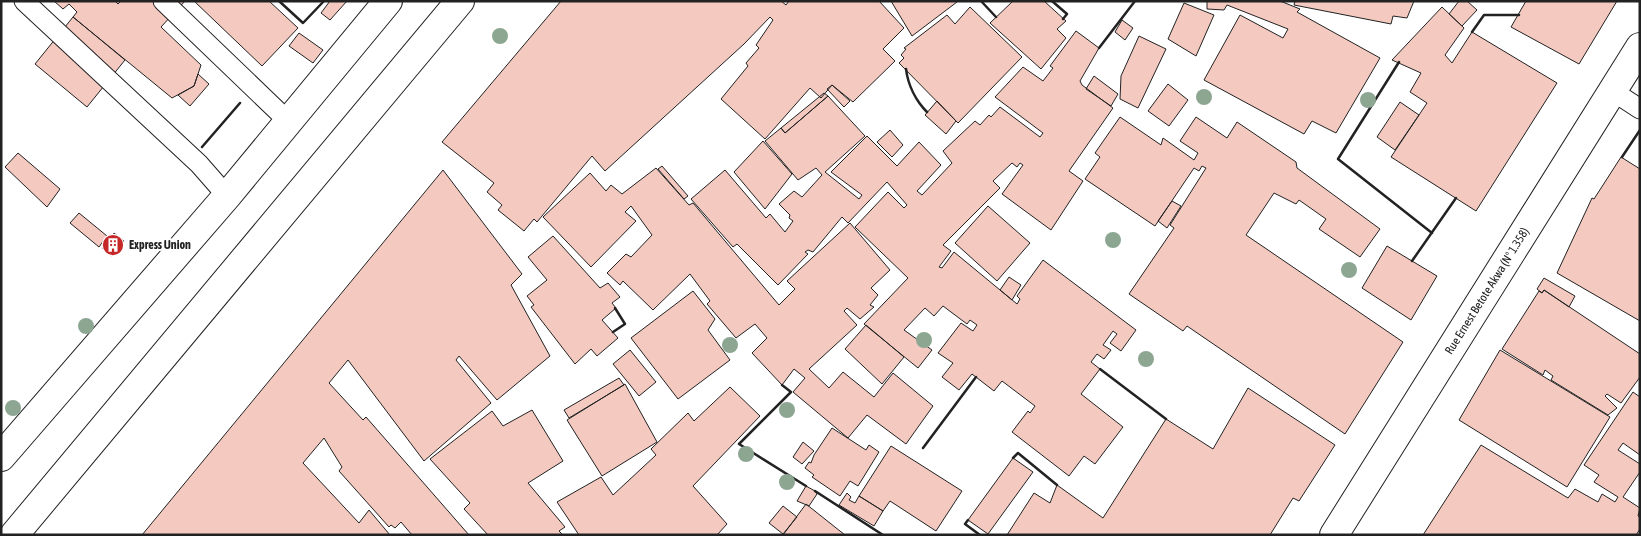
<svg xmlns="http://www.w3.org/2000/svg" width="1641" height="536" font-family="'Asap Condensed',sans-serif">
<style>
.building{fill:#f3c9c0;stroke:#222}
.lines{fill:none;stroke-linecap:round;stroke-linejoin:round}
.lane-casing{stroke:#222;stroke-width:21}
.street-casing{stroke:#222;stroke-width:30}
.primary-casing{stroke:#222;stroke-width:30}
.lane{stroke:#fff;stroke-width:19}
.street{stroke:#fff;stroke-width:28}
.primary{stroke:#fff;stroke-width:28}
.wall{stroke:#222;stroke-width:2.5}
.tree{fill:#8da692}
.labels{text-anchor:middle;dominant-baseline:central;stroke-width:4;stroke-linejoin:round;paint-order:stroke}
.poi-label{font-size:12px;font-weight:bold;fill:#222;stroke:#fff;text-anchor:start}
.street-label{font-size:12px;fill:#222;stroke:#fff}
</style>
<rect width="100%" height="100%" fill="#fff"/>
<path class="building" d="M54,1H115L118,4L121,1H185L161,27L201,65L194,86L172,98L73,17L77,12L69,4L63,9Z
M194,1H269L298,28L262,66Z
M330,1H347L330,20L321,13Z
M561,1H781L786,5L789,1H879L904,28L883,49L895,61L853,102L832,85L821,98L810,88L765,139L721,99L748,66L746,63L759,48L756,45L773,20L770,17L744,44L605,171L592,156L537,222L534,219L524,231L498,210L502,205L487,192L494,183L442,142Z
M891,1H957V2L912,36Z
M1013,1H1044L1066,21L1057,29L1066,38L1041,69L990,23Z
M1207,1H1280L1300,9L1297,12L1380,58L1336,133L1312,121L1304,134L1204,80L1240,15L1283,38L1288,29L1227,5L1224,10L1207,9Z
M1295,1H1414L1407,18L1393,16L1391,24L1294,5Z
M1459,1H1467L1477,10L1462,26L1449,14Z
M1526,1H1617L1579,64L1511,27Z
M1184,3L1214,15L1196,56L1168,39Z
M970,7L1022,57L958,123L899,63L904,58L901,55L906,49L904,48L947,15L955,24Z
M1442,7L1464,28L1445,55L1452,63L1472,32L1557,83L1476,211L1391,157L1427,103L1410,92L1421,73L1392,60Z
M73,17L125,60L87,107L35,64Z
M1122,20L1133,28L1125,40L1115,32Z
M1076,31L1099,48L1080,81L1082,85L1113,108L1069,171L1083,181L1051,230L1002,194L1023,165L1020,163L1017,167L1012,163L993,181L1000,188L943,245L951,251L939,267L942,268L954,252L1017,304L1020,299L1017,296L1043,260L1136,330L1121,351L1110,343L1117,334L1113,331L1103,345L1111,350L1104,359L1097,354L1091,362L1100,369L1081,394L1123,427L1095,464L1084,456L1069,476L1012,432L1028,411L1030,413L1035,406L1002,381L994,391L972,374L959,390L942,377L953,363L938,353L961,323L973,331L977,325L970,320L967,324L943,306L934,316L925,308L904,330L932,350L918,368L864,324L908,278L855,227L888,192L904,208L907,205L887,182L848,223L842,217L813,252L808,250L805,252L808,254L778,285L737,244L733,247L691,199L725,170L766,218L770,214L785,232L793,221L789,218L790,215L779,204L794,191L802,197L822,175L816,168L798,180L765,141L781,128L785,133L828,96L865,136L825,172L859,199L862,195L831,172L867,136L897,166L919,142L941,165L917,191L922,195L952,163L943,151L975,121L980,125L989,115L991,117L1000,107L1040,137L1043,133L995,97L1023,67L1043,81L1053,68L1050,66Z
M299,33L323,50L313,63L289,46Z
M1139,36L1166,49L1138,108L1120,99L1121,76Z
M198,74L209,84L190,106L178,95L194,86Z
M1094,76L1118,94L1111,106L1086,89Z
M1168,84L1188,100L1169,126L1148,111Z
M832,85L850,101L844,107L827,89Z
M824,93L828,96L785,133L781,128Z
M937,101L956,121L946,134L925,115Z
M1400,102L1419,115L1395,150L1377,137Z
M1120,117L1161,145L1163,138L1194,160L1198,153L1180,141L1196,117L1227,138L1237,122L1296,162L1297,168L1380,229L1360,257L1319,229L1326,219L1299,200L1296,204L1274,193L1246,235L1403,342L1345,434L1187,326L1183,331L1129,294L1174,228L1170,225L1206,168L1202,166L1199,171L1194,168L1155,226L1085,179L1100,157L1095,153Z
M890,130L903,145L892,157L877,142Z
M763,141L792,174L765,209L734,172Z
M18,153L60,189L47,207L5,167Z
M1621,157L1640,169V321L1557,273L1592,198L1594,199Z
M662,166L688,196L684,199L658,169Z
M656,168L689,205L693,203L779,305L795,289L787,281L850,223L890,270L871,288L878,295L870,305L874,307L860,319L847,308L844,311L857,325L809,369L829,388L843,372L874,397L893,373L933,406L906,444L867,415L848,438L793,392L805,378L794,369L782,385L752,353L767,338L755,324L736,338L707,304L710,301L690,274L653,310L623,281L620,285L607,273L626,254L631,257L652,235L631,206L625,212L636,221L591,267L543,217L590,173L606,191L611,185L622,194Z
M443,170L522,274L511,285L550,356L497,400L459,356L456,360L491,403L424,461L348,360L329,383L363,420L366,417L469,535H412L401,522L395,528L391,525L389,527L339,471L342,467L324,438L303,463L359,523L369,510L390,535H142Z
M1172,201L1181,206L1167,228L1158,221Z
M988,206L1030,243L997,281L955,243Z
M79,213L107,236L99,247L70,223Z
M114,233L124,241L112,256L102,248Z
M553,236L600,288L608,283L620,297L612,303L616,308L602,320L618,338L597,356L591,349L575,364L531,307L534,305L527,296L547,280L528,257Z
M1387,246L1437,276L1411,320L1362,288Z
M1009,277L1021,285L1012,300L1000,290Z
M1544,278L1575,296L1569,307L1544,290L1542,293L1537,289Z
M1544,290L1640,354V377L1621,403L1607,394L1605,396L1617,408L1608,415L1551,380L1553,376L1545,370L1543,375L1502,349L1539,291L1542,293Z
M693,291L715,319L708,330L730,360L678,399L631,338Z
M866,325L904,357L882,384L845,349Z
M630,350L656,382L639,396L613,364Z
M1500,350L1610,417L1567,487L1459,420Z
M619,378L624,385L569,418L564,410Z
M625,384L657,442L602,476L567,420Z
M730,387L760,416L693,486L727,524L717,535H579L557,502L601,477L613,495L656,455L651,449L688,413L694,421Z
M1248,388L1335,445L1299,501L1293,498L1270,535H1007L1034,493L1050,503L1057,485L1103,518L1166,419L1213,449Z
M1633,392L1640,397V455L1623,443L1618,450L1640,464V472L1623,497L1640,508L1638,516L1640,517V529L1636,535H1423L1481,445L1568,498L1575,489L1598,502L1602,494L1615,502L1618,497L1594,482L1599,475L1584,465Z
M532,410L563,461L528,483L565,527L559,531L563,535H488L464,509L470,503L430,459L492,411L503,426Z
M832,428L866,450L869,445L879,452L858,486L850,481L840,496L812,477L814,475L805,468L809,462L811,463L814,455Z
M803,442L814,451L802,464L793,457Z
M891,446L962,491L936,531L890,501L883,511L859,496Z
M1013,458L1033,472L988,534L968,520Z
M806,486L815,491L817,494L809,506L797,501Z
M847,493L851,497L849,500L855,503L859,496L883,511L874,526L839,505Z
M806,504L845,535H783Z
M783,506L797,517L783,534L769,523Z"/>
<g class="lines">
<g class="lane-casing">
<path id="lane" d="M24,1L199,164L227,196
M163,1L288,121
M1614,92L1640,109"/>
</g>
<g class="street-casing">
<g id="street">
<path id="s1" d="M1334,535L1640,47"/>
</g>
</g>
<g class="primary-casing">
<path id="primary" d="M1,457L227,196L388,1
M14,535L460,1"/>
</g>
<use href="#lane" class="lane"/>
<use href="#street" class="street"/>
<use href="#primary" class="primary"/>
<path class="wall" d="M279,1L303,23L324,1
M981,1L996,17
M1052,1L1067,14L1063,19
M1472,32L1484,15H1519
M1099,48L1135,1
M1399,62L1338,159L1432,233
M906,69C908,85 916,101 927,112
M202,147L240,103
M1622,157L1640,130
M1412,261L1456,198
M613,332L625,324L615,308
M1100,369L1166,419
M782,385L791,392L739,444L806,486
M923,448L976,377
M1013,458L1018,453L1057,485
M815,491L883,535
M968,520L965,524L980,535"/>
</g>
<g class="tree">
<circle cx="500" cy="36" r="8"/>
<circle cx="1204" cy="97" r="8"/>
<circle cx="1368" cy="100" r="8"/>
<circle cx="1113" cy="240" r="8"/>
<circle cx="1349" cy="270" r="8"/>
<circle cx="86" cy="326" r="8"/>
<circle cx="924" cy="340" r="8"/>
<circle cx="730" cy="345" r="8"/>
<circle cx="1146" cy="359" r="8"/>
<circle cx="13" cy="408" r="8"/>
<circle cx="787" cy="410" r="8"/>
<circle cx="746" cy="454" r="8"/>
<circle cx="787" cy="482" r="8"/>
</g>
<defs>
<g id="building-disc" transform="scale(1.125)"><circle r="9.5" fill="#c62828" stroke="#fff"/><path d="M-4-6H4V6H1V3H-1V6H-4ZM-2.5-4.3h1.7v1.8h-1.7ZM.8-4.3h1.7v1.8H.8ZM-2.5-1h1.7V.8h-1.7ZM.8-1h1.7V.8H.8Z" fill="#fff"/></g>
</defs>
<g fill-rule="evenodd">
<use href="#building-disc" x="113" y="245"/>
</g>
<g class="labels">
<g class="poi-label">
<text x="129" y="245">Express Union</text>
</g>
<g class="street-label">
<text stroke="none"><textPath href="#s1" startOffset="288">Rue Ernest Betote Akwa (N° 1.358)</textPath></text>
</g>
</g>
<rect width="1641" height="536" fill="none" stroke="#222222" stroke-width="5"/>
</svg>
